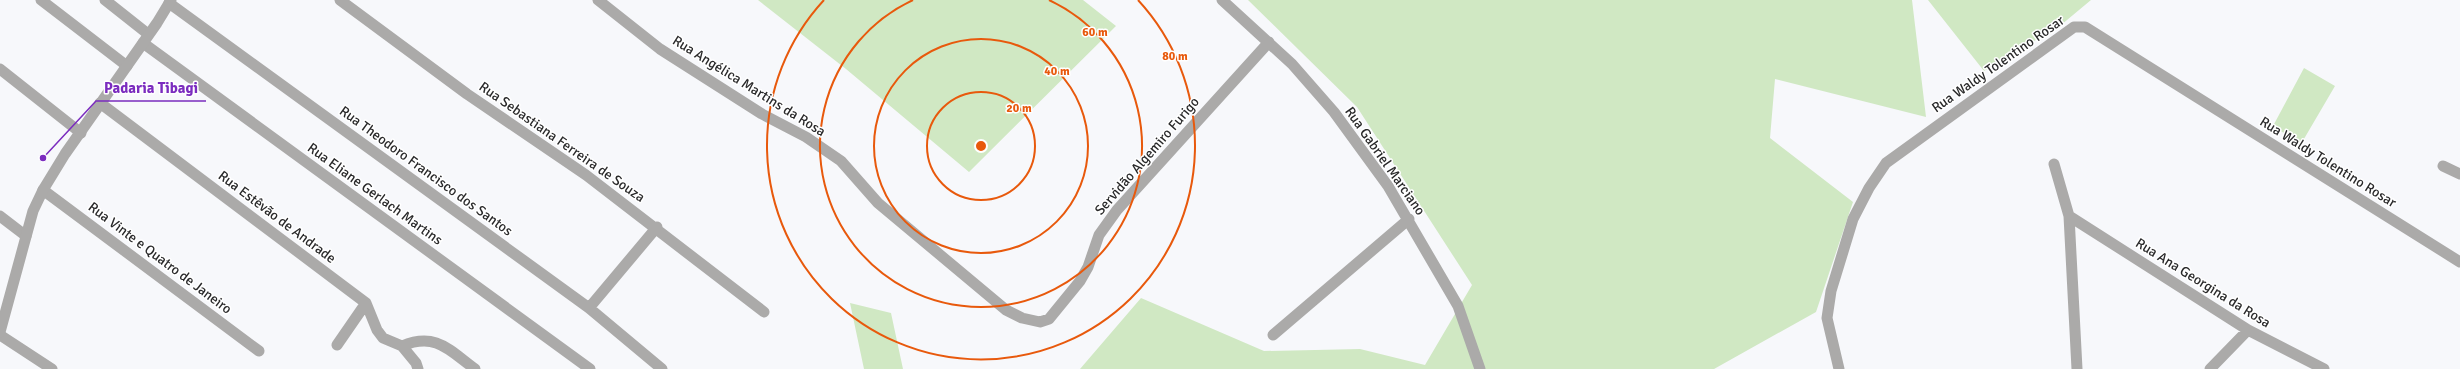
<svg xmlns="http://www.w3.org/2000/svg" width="2460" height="369" font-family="Signika,sans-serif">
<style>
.green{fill:#d0e8c3}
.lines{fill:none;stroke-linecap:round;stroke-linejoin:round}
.service{stroke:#abaaa9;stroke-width:11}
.minor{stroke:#abaaa9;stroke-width:11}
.tertiary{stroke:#abaaa9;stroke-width:11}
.ring{fill:none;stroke:#e8590c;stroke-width:2}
.labels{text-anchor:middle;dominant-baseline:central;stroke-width:3;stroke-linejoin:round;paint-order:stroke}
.street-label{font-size:14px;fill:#29292a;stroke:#fff}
.centre{fill:#e8590c;stroke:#fff;stroke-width:2}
.ring-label{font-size:12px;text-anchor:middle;font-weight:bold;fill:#e8590c;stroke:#fff;stroke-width:3;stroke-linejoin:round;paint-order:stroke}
.leader{fill:none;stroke:#7b2cbf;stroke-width:1.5}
.callout-dot{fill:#7b2cbf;stroke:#fff;stroke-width:1.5}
.callout-label{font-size:15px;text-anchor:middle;font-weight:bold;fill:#7b2cbf;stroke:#fff;stroke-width:3;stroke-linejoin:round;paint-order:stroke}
</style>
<rect width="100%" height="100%" fill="#f7f8fb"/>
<path class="green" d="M758,0H1083L1116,26L969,172L846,69Z
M1248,0H1912L1926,117L1775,79L1770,138L1853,202L1816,312L1714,369H1080L1141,298L1264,351L1360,349L1425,365L1472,285L1357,107Z
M1928,0H2091L2061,25L1984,71Z
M2304,68L2335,86L2301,144L2273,126Z
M850,303L891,313L903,369H864Z"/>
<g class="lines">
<path class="service" d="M105,0L148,34
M2443,166L2460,174"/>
<path class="minor" d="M41,0L127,66
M340,0L467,94L586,175L764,312
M598,0L660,49L762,114L806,137L841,161L878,203L1006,310L1022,318L1040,322L1049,319L1080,281L1088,267L1099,235L1117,210L1269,42
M1222,0L1292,64L1334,112L1388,186L1458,306L1480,369
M169,3L589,308L662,369
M143,43L590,369
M0,69L81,133
M100,103L366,303L377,330L383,338L402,346L416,363L418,369
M2054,164L2069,216L2077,369
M43,190L259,351
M0,216L26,236
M2069,216L2248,330L2324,369
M589,308L657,227
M0,335L52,369
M1273,335L1409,219
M337,345L366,303
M402,346C436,332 449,350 475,369
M1839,369L1827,318L1831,291L1853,219L1869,188L1886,163L2074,27H2085L2460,262
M2210,369L2248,330"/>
<path class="tertiary" d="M0,332L33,211L43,190L65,154L157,23L171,0"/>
</g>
<g class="ring">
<circle cx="981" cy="146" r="54"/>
<circle cx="981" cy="146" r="107"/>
<path d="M1049 0A161 161 0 1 1 913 0"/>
<path d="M1138 0A214 214 0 1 1 824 0"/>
</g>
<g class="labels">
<g class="street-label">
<text transform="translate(1998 64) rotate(-35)">Rua Waldy Tolentino Rosar</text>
<text transform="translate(749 86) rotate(32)">Rua Angélica Martins da Rosa</text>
<text transform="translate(562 142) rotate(35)">Rua Sebastiana Ferreira de Souza</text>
<text transform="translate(1147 156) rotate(-49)">Servidão Algemiro Furigo</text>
<text transform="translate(1385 161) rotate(55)">Rua Gabriel Marciano</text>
<text transform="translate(2328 162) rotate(32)">Rua Waldy Tolentino Rosar</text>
<text transform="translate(426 171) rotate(36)">Rua Theodoro Francisco dos Santos</text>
<text transform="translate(375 194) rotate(36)">Rua Eliane Gerlach Martins</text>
<text transform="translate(277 217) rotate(37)">Rua Estêvão de Andrade</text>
<text transform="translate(160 258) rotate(37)">Rua Vinte e Quatro de Janeiro</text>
<text transform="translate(2203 283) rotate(32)">Rua Ana Georgina da Rosa</text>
</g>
</g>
<circle cx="981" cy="146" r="6" class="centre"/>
<g class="ring-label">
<text x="1095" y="36">60 m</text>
<text x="1175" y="60">80 m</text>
<text x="1057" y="75">40 m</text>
<text x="1019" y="112">20 m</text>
</g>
<path class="leader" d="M43 158L96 101H206"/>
<circle class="callout-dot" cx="43" cy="158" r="4"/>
<g class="callout-label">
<text x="151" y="93">Padaria Tibagi</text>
</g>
</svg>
